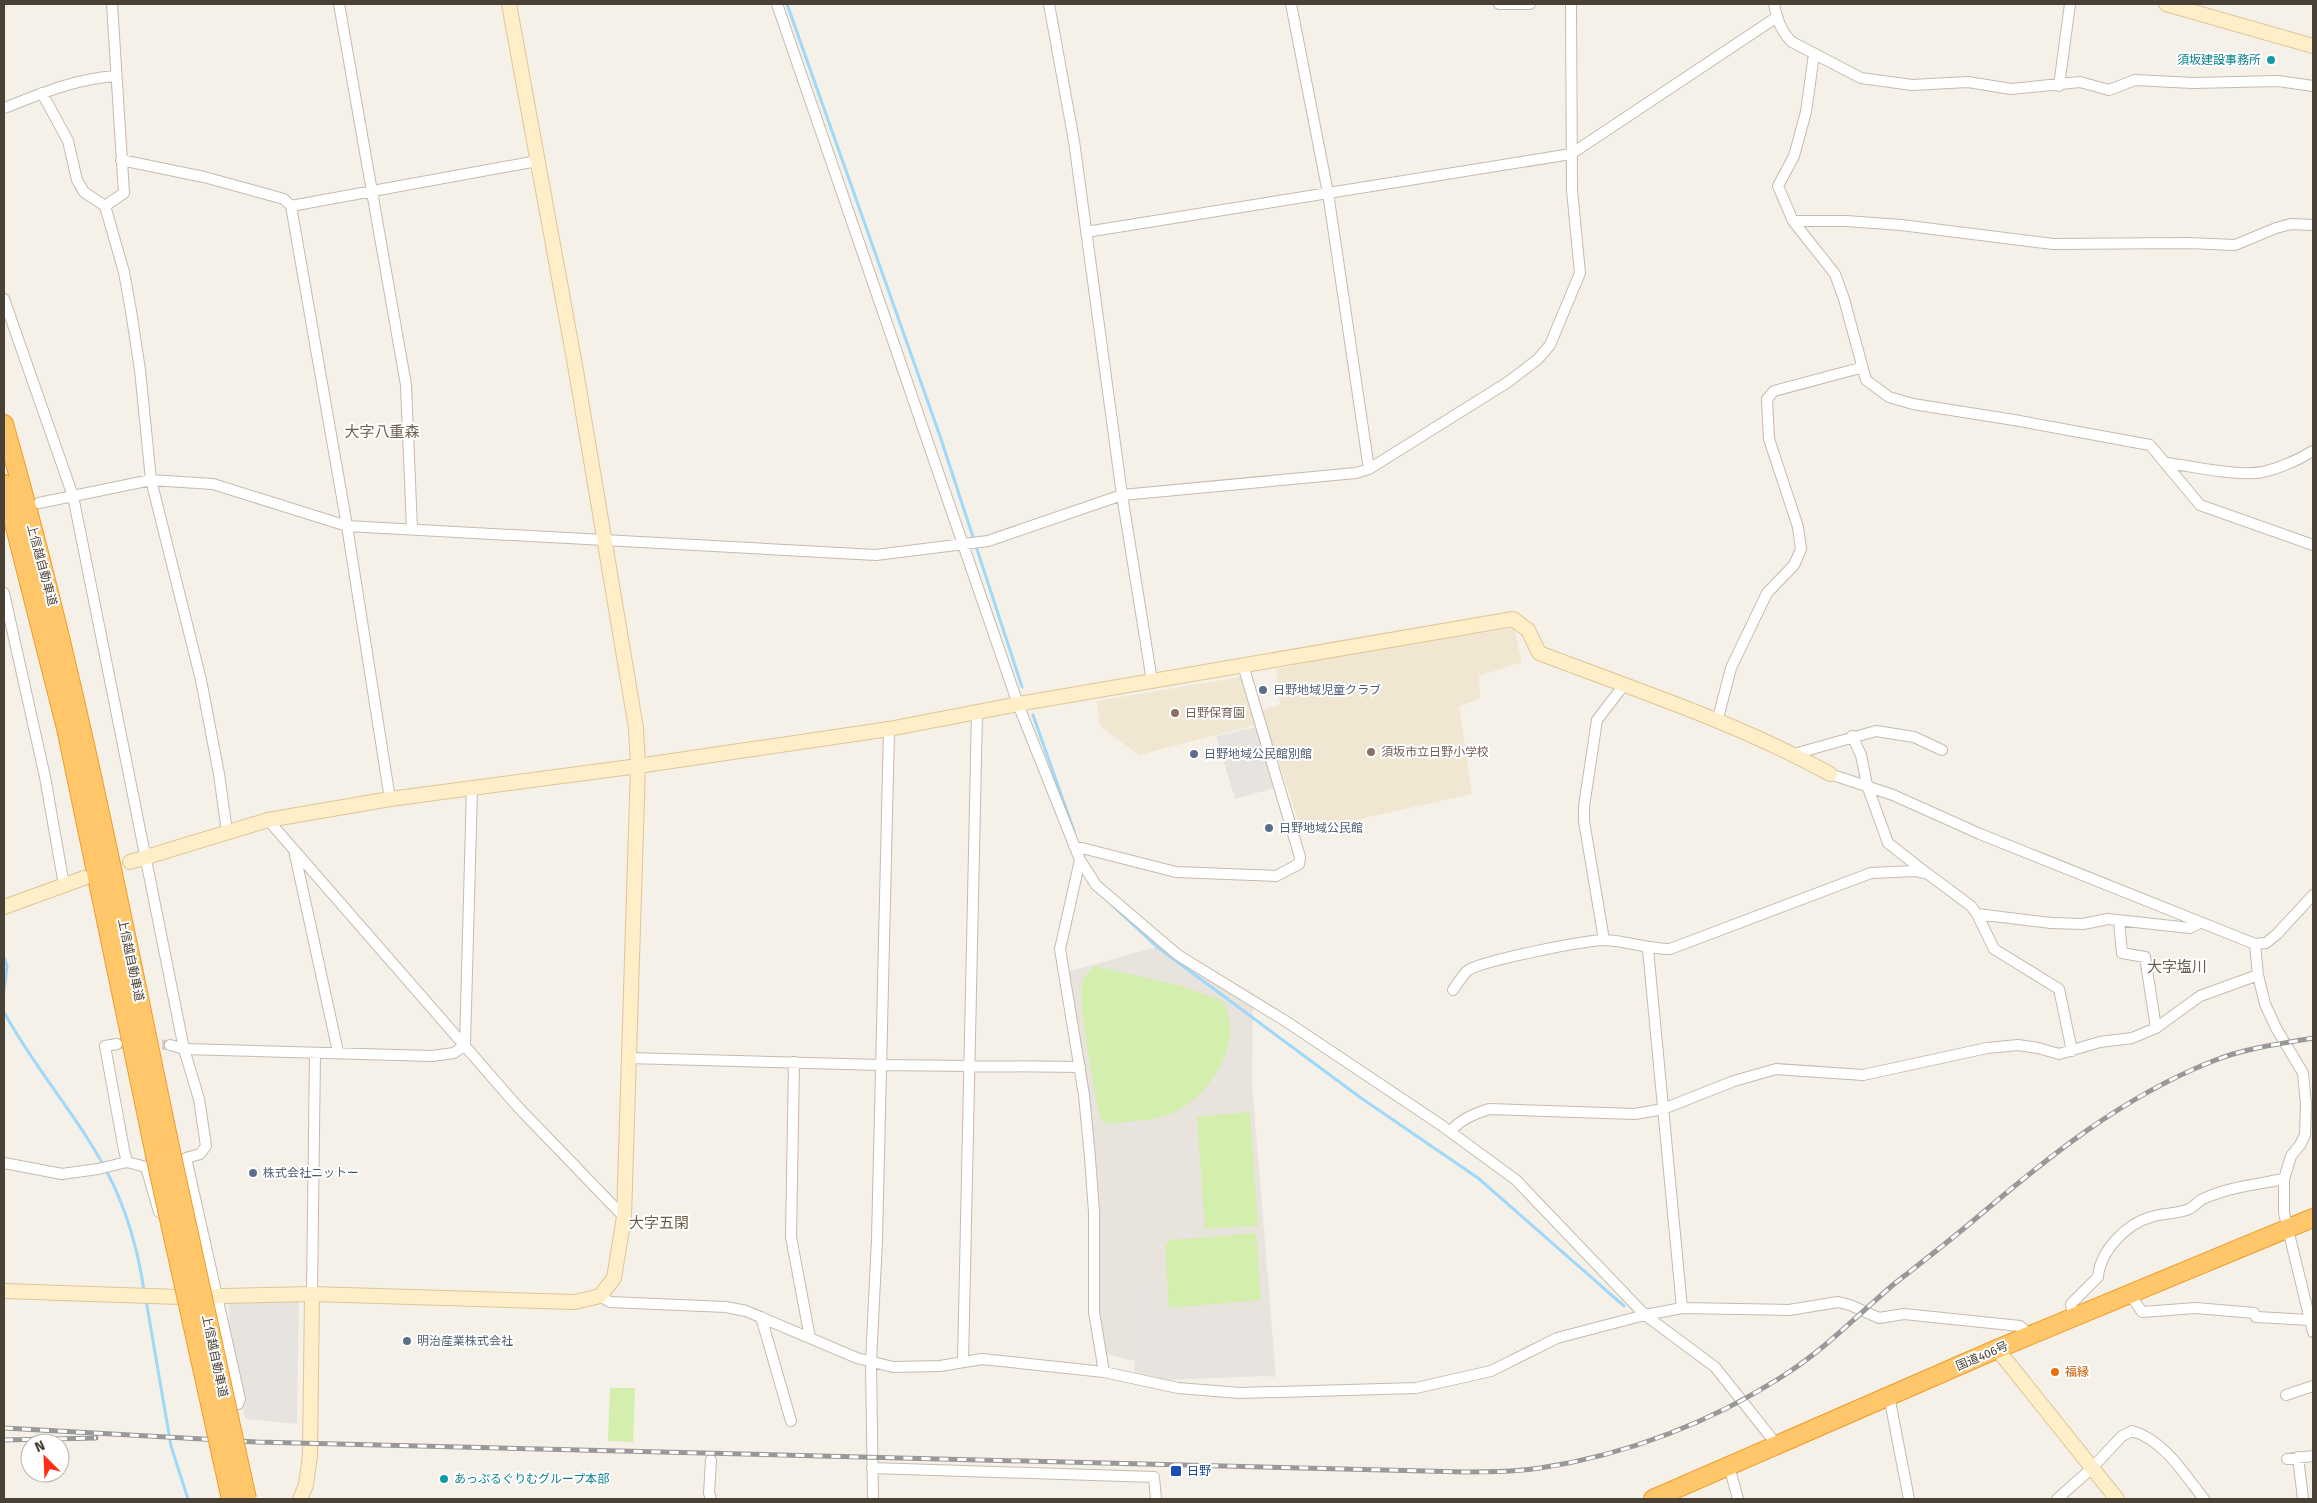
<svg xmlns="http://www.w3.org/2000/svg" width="2317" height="1503" font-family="'Fira Sans','Noto Sans JP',sans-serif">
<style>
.industrial{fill:#e8e3dd}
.education{fill:#f0e6d1}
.green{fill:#d4eead}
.parking{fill:#e7e4e0}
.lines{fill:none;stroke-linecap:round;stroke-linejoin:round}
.stream{stroke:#9fd8f8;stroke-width:3}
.street-tunnel{stroke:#d4cec4;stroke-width:10;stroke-dasharray:10 5;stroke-linecap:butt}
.street-casing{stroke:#c5bbad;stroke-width:12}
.secondary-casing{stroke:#ddc696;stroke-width:16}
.highway-casing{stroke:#ed9c2b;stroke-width:20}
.street{stroke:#fff;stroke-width:10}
.secondary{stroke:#ffefc9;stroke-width:14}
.highway{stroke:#ffc66a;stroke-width:18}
.rail-casing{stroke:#989898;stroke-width:5}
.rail{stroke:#fff;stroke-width:3;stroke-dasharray:9;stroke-linecap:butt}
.highway-bridge-casing{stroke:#ed9c2b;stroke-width:20;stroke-linecap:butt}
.highway-bridge{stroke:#ffc66a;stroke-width:18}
.culture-dot{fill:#0f9aa8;stroke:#fff;stroke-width:2}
.service-dot{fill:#5c6f8a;stroke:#fff;stroke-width:2}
.education-dot{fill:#8d6e63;stroke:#fff;stroke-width:2}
.food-dot{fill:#e8710a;stroke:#fff;stroke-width:2}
.transit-dot{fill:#1a4fb4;stroke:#fff;stroke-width:2}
.labels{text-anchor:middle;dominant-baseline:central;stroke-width:4;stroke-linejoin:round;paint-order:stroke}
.culture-label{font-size:12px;fill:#0d838f;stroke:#fff;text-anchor:end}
.street-label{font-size:12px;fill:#4a4136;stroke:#fff}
.service-label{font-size:12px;fill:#4e5e75;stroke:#fff;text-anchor:start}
.education-label{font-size:12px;fill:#785e54;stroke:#fff;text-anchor:start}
.food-label{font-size:12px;fill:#c56008;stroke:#fff;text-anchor:start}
.transit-label{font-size:12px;fill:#164399;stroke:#fff;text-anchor:start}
.quarter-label{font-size:15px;fill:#6e5f4c;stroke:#fff}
</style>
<rect width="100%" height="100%" fill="#f6f1e8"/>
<path class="industrial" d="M1160,946L1253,1004L1252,1084L1276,1377L1160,1367L1105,1354L1094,1280L1098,1197L1090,1120L1067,972Z"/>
<path class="education" d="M1514,628L1522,662L1479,676L1480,699L1459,706L1472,794L1302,832L1262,711L1280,704L1276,669L1341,655Z
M1241,677L1255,725L1139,755L1100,726L1097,701Z"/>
<path class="green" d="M1095,966L1182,986L1223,1001C1246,1041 1210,1096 1173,1113C1155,1121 1128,1121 1108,1124L1102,1121C1096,1109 1079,1002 1081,988C1082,978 1087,972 1095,966Z
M1250,1112L1258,1226L1205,1229L1197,1117Z
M1256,1233L1261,1300L1169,1308L1165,1247L1170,1240Z
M610,1388H635L633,1442L608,1441Z"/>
<path class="parking" d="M1256,727L1275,788L1235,799L1216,736Z
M1161,1287L1164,1314L1261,1308L1267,1376L1168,1380L1135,1372L1131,1290Z
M229,1298H299L297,1424L245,1419L229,1332Z"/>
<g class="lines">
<path class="stream" d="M787,4L940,436L1022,687
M1033,715L1074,831
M1111,904L1156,946L1361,1098L1478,1178L1624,1306
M4,957L7,966L4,991
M4,1012C34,1068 78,1116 107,1172C126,1208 139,1252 144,1292
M146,1300L171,1446L188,1499"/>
<path class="street-tunnel" d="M117,1044L170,1045"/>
<g class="street-casing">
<path id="street" d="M112,4L124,193L105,206L124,272L131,311L140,370L151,480L201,680L219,774L227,832
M339,4L406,385L412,529
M777,4L1018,704L1080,860L1096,885L1178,955L1287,1022L1441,1125L1516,1180L1645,1315L1715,1367L1777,1445
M1049,4L1074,141L1122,495L1152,681
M1291,4L1328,193L1369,469
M1499,4H1530
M1774,4C1777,18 1781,32 1792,42L1861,78L1912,85L1968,82L2011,89L2080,82L2109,90L2135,80L2193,83L2278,81L2313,86
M1814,54L1806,112L1794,156L1778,186L1793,221L1835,274L1844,299L1866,380L1889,397L1913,404L2014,420L2150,445L2200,505L2313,545
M2059,86L2070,4
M42,93L68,141L77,180L84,192L105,206
M4,108C43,93 74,79 116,76
M121,160L204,177L284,199L291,206L347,526L390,799
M291,206L537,161
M1793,221H1846L1901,225L2053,244L2188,243L2235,245L2276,228L2291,224L2313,225
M1086,232L1571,154L1777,17
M4,299L73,496L184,1049L199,1099L206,1146L200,1154L186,1158L240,1399L238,1404H222
M2166,463C2193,466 2238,477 2263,472C2280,468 2298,460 2313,451
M39,503L151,480L213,484L347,526L876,555L988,541L1122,495L1356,473L1369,469L1508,382L1538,359L1550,345L1580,273L1572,190L1571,4
M4,593L45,777L64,885
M1717,722L1731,668L1767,593L1794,565L1801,549L1798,527L1769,439L1767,399L1774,391L1860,368
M1852,736L1861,755L1867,785L1888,843L1925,872
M1794,754L1876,731L1914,737L1942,750
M1830,774L1893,795L1980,834L2255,944L2266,943L2277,934L2313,895
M268,820L518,1107L624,1217
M1074,846L1176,872L1276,876L1299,864L1300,857L1243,665
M294,850L338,1052
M1080,860L1060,949L1084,1095L1090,1158L1094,1212V1312L1104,1372
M1977,914L1994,949L2059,989L2072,1051
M2119,921L2122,953L2145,957L2156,1028
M1604,940L1584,821V806L1597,720L1624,685
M2255,944L2258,975L2265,1004L2276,1028L2303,1073L2306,1104L2305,1135L2300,1145L2291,1156L2284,1179V1213L2313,1332
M1648,949L1682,1308
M1453,990C1457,984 1462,976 1467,971C1479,961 1586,940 1605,940C1628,941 1646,949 1670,949L1871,873L1915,871L1928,874L1971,906L1977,914L2051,923L2083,924L2108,919L2190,928L2200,923
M117,1044L105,1046L124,1150L127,1162L146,1167L159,1212
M170,1045L184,1049L432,1056L454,1053L465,1045L472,788
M628,1058L881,1065L1080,1067
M794,1062L791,1237L810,1338
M1451,1131C1461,1119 1474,1114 1489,1109L1635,1114L1663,1109L1734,1081L1776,1069L1863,1075L1987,1048L2018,1045L2038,1048L2059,1054L2100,1042L2132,1038L2156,1028L2200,996L2258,975
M4,1163L62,1174L98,1169L127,1162
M312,1294L315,1053
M2130,1294L2142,1312L2196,1308L2254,1313L2256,1317L2310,1320
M600,1296L610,1302L726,1307L746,1311L857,1358L893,1367L940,1366L982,1359L1104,1372L1178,1388L1240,1393L1416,1388L1491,1371L1557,1338L1645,1315L1682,1308L1789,1310L1838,1302L1850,1305L1879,1318L1904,1314L2020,1326L2029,1335
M761,1317L791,1421
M2073,1317L2071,1304L2098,1277C2100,1251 2126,1224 2151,1217C2163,1213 2178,1214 2189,1209C2195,1206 2199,1200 2205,1198C2230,1187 2258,1184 2284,1179
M963,1362L977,712
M2286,1395L2313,1386
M1889,1396L1909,1499
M2298,1457L2303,1499
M2287,1459L2313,1456
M711,1460L709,1493L711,1499
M1729,1466L1738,1499
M872,1468L1154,1477L1156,1499
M873,1499L871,1362L877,1240L889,729
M2057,1499L2091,1469L2122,1436L2132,1431C2164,1440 2184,1474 2204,1499"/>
</g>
<g class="secondary-casing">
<path id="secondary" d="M2166,4L2313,46
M130,862L268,820L390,799L638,766L889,729L1018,704L1513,619L1528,630L1539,653C1636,690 1738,723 1830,774
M4,907L84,878
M4,1291L180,1297L312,1294L575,1302L600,1296L614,1278L624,1217L638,766L636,728L575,365L509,4
M1997,1349L2117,1499
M300,1499L306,1485L310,1455L312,1294"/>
</g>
<g class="highway-casing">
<path id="highway" d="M4,424C73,664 120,908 171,1152
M4,484L66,728L155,1155
M1653,1499L1997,1349L2313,1218"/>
</g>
<use href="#street" class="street"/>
<use href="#secondary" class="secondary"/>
<use href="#highway" class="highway"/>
<g class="rail-casing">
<path id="rail" d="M4,1428L257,1442L1466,1472C1491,1472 1516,1472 1540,1468C1627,1455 1715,1421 1789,1372C1827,1347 1860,1313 1894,1284C1921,1263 1948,1242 1974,1220C2048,1157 2122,1097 2213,1061C2245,1048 2280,1044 2313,1038
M4,1440L96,1438"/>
</g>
<use href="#rail" class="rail"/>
<g class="highway-bridge-casing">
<path id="highway-bridge" d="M171,1152L247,1499
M155,1155L231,1499"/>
</g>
<use href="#highway-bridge" class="highway-bridge"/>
</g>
<g class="culture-dot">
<circle cx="2271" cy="60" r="5"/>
<circle cx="444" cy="1479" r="5"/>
</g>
<g class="service-dot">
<circle cx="1263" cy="690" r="5"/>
<circle cx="1194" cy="754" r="5"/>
<circle cx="1269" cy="828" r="5"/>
<circle cx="253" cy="1173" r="5"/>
<circle cx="407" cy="1341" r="5"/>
</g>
<g class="education-dot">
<circle cx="1175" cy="713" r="5"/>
<circle cx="1371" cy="752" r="5"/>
</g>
<circle class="food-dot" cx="2055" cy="1372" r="5"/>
<rect class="transit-dot" x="1170" y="1465" width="12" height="12" rx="2.5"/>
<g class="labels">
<g class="culture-label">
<text x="2261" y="60">須坂建設事務所</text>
<text x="454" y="1479" text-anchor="start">あっぷるぐりむグループ本部</text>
</g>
<g class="street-label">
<text transform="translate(42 565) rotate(75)">上信越自動車道</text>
<text transform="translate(131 960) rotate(78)">上信越自動車道</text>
<text transform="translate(215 1356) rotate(78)">上信越自動車道</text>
<text transform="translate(1982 1356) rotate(-23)">国道406号</text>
</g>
<g class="service-label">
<text x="1273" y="690">日野地域児童クラブ</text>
<text x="1204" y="754">日野地域公民館別館</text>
<text x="1279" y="828">日野地域公民館</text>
<text x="263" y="1173">株式会社ニットー</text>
<text x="417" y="1341">明治産業株式会社</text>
</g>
<g class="education-label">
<text x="1185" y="713">日野保育園</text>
<text x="1381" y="752">須坂市立日野小学校</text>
</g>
<g class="food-label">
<text x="2065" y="1372">福縁</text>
</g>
<g class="transit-label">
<text x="1187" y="1471">日野</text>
</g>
<g class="quarter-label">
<text x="382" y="432">大字八重森</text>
<text x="2177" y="967">大字塩川</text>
<text x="659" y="1223">大字五閑</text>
</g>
</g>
<rect width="2317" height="1503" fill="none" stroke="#4a4136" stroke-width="10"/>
<g transform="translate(45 1458) rotate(336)"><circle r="24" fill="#ffffff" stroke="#b7b3af"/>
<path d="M0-4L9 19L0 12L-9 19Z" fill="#ff2e16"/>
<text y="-8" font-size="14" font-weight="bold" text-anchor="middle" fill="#4a4136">N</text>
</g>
</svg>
